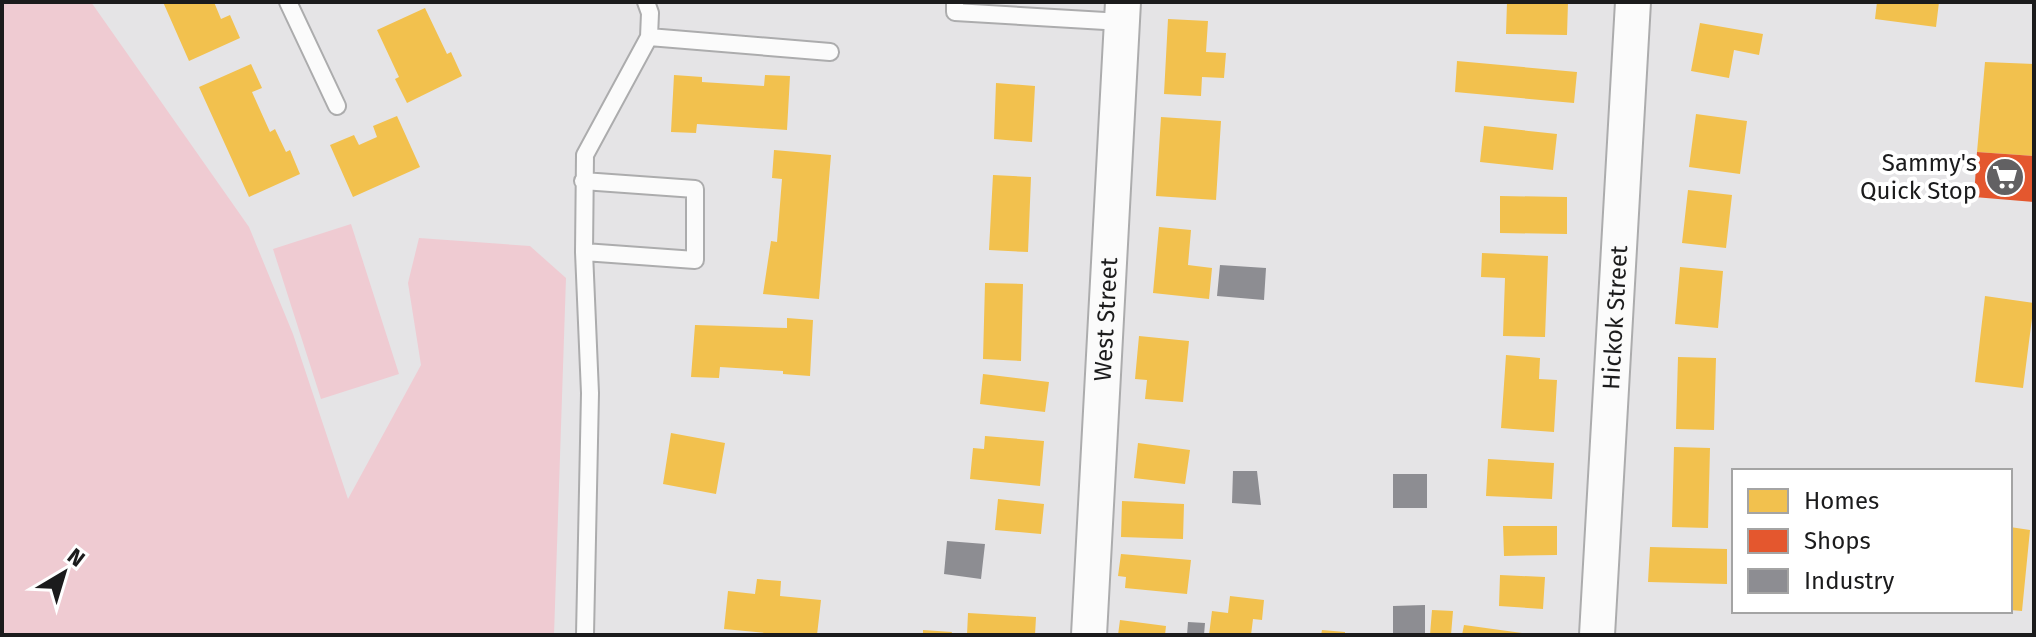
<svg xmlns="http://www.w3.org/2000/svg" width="2036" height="637" font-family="'Fira Sans',sans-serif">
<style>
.green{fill:#efcbd2}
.homes{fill:#f2c14e}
.shops{fill:#e4572e}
.industry{fill:#8d8d92}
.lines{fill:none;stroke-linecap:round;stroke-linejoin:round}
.lane-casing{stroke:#acacad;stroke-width:20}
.street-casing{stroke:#acacad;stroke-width:38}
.lane{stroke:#fbfbfb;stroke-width:16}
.street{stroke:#fbfbfb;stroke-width:34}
.labels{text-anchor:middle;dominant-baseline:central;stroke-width:8;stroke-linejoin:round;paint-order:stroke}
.poi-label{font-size:24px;fill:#1b1b1c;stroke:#fff;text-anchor:end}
.street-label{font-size:24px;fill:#1b1b1c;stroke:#fff}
</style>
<rect width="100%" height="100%" fill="#e5e4e6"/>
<path class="green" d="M2,2H91L249,227L293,334L348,499L421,365L408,283L419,238L530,246L566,278L554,635H2Z
M351,224L399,374L321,399L273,249Z"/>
<path class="homes" d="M163,2H214L221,19L230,15L240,38L189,61Z
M1507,2H1568L1567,35L1506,34Z
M1877,2H1939L1936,27L1875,19Z
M425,8L447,54L451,52L462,76L407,103L395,79L399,77L377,30Z
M1168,19L1208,21L1206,52L1226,53L1224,78L1202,77L1201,96L1164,94Z
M1700,23L1763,34L1759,55L1734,50L1729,78L1691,71Z
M1457,61L1577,72L1574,103L1455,92Z
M1985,62L2034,64V156L1977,152Z
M251,64L262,88L252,92L270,132L275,129L286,152L290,150L300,174L249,197L199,87Z
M674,75L702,77V82L764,86L765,75L790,76L787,130L697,124L696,133L671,132Z
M996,83L1035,86L1032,142L994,139Z
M1696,114L1747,121L1740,174L1689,167Z
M397,116L420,167L353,197L330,145L354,135L359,145L377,137L373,126Z
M1161,117L1221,121L1216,200L1156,196Z
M1484,126L1557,134L1553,170L1480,162Z
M774,150L831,155L819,299L763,294L771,241L777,242L782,179L772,178Z
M993,175L1031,177L1028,252L989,250Z
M1688,190L1732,195L1726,248L1682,243Z
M1500,196L1567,197V234L1500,233Z
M1159,227L1191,230L1188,265L1212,268L1209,299L1153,293Z
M1482,253L1548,256L1545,337L1503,336L1505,278L1481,277Z
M1680,267L1723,271L1718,328L1675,324Z
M985,283L1023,284L1021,361L983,359Z
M1985,296L2034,303L2023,388L1975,382Z
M787,318L813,320L810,376L783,374V371L720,367L719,378L691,377L695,325L787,328Z
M1139,336L1189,341L1183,402L1145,399L1147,380L1135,379Z
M1506,355L1540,358L1539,379L1557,380L1554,432L1501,428Z
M1678,357L1716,358L1714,430L1676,429Z
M983,374L1049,382L1045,412L980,404Z
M671,433L725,443L716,494L663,484Z
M985,436L1044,441L1040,486L970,479L973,448L984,449Z
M1138,443L1190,450L1185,484L1134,478Z
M1674,447L1710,448L1708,528L1672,527Z
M1488,459L1554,463L1552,499L1486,496Z
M998,499L1044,504L1041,534L995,530Z
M1122,501L1184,504L1183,539L1121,537Z
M1503,526H1557V555L1504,556Z
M2010,527L2030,530L2022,611L2010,610Z
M1650,547L1727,549V584L1648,582Z
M1121,554L1191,560L1187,594L1125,588L1126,577L1118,576Z
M1500,575L1545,577L1543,609L1499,606Z
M757,579L781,581L780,596L821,600L817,635H786L724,629L728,591L755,594Z
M1230,596L1264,600L1262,620L1253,619L1251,635H1209L1212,611L1228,613Z
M1432,610L1453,611L1451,635H1430Z
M968,613L1036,617L1035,635H967Z
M1120,620L1166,626L1165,635H1118Z
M1464,625L1522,633L1521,635H1462Z
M923,630L952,632L951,635H923Z
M1322,630L1345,632V635H1321Z"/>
<path class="shops" d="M1977,152L2034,156V202L1974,197Z"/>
<path class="industry" d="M1220,265L1266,268L1264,300L1217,296Z
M1233,471H1257L1261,505L1232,503Z
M1393,474H1427V508H1393Z
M947,541L985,544L981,579L944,574Z
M1425,605V635H1393V606Z
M1188,622L1205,623L1204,635H1187Z"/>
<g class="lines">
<g class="lane-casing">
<path id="lane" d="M288,2L337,106
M955,2V12L1122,22
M649,37L830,52
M583,181L695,189V260L584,252
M585,635L590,393L584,252L585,155L649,37L650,13L646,2"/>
</g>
<g class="street-casing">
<g id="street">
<path id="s1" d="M1089,635L1123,2"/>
<path id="s2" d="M1597,635L1633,2"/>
</g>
</g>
<use href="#lane" class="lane"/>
<use href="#street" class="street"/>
</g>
<defs>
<g id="supermarket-disc" transform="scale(2)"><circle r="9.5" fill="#626163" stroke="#fff"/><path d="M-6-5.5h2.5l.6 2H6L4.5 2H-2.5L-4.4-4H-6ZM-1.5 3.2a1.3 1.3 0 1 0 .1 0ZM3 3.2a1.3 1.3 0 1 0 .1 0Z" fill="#fff"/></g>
</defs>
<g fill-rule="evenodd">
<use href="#supermarket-disc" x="2005" y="177"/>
</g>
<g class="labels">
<g class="poi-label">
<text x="1977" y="163">Sammy's<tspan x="1977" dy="28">Quick Stop</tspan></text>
</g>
<g class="street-label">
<text stroke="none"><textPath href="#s1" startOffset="316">West Street</textPath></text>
<text stroke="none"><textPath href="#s2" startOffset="318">Hickok Street</textPath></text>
</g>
</g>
<rect width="2036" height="637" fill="none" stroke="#1b1b1c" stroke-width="8"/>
<rect x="1732" y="469" width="280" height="144" fill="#ffffff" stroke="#a4a4a4" stroke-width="2"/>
<rect x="1748" y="489" width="40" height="24" fill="#f2c14e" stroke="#a4a4a4" stroke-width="2"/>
<text x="1804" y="509" font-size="24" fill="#1b1b1c">Homes</text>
<rect x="1748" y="529" width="40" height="24" fill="#e4572e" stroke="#a4a4a4" stroke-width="2"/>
<text x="1804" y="549" font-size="24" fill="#1b1b1c">Shops</text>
<rect x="1748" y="569" width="40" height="24" fill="#8d8d92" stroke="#a4a4a4" stroke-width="2"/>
<text x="1804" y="589" font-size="24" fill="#1b1b1c">Industry</text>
<g transform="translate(64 573) rotate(38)" stroke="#ffffff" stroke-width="6" paint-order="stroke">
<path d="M0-6L14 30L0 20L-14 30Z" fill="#1b1b1c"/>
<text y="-12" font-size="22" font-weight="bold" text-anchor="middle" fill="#1b1b1c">N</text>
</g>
</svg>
